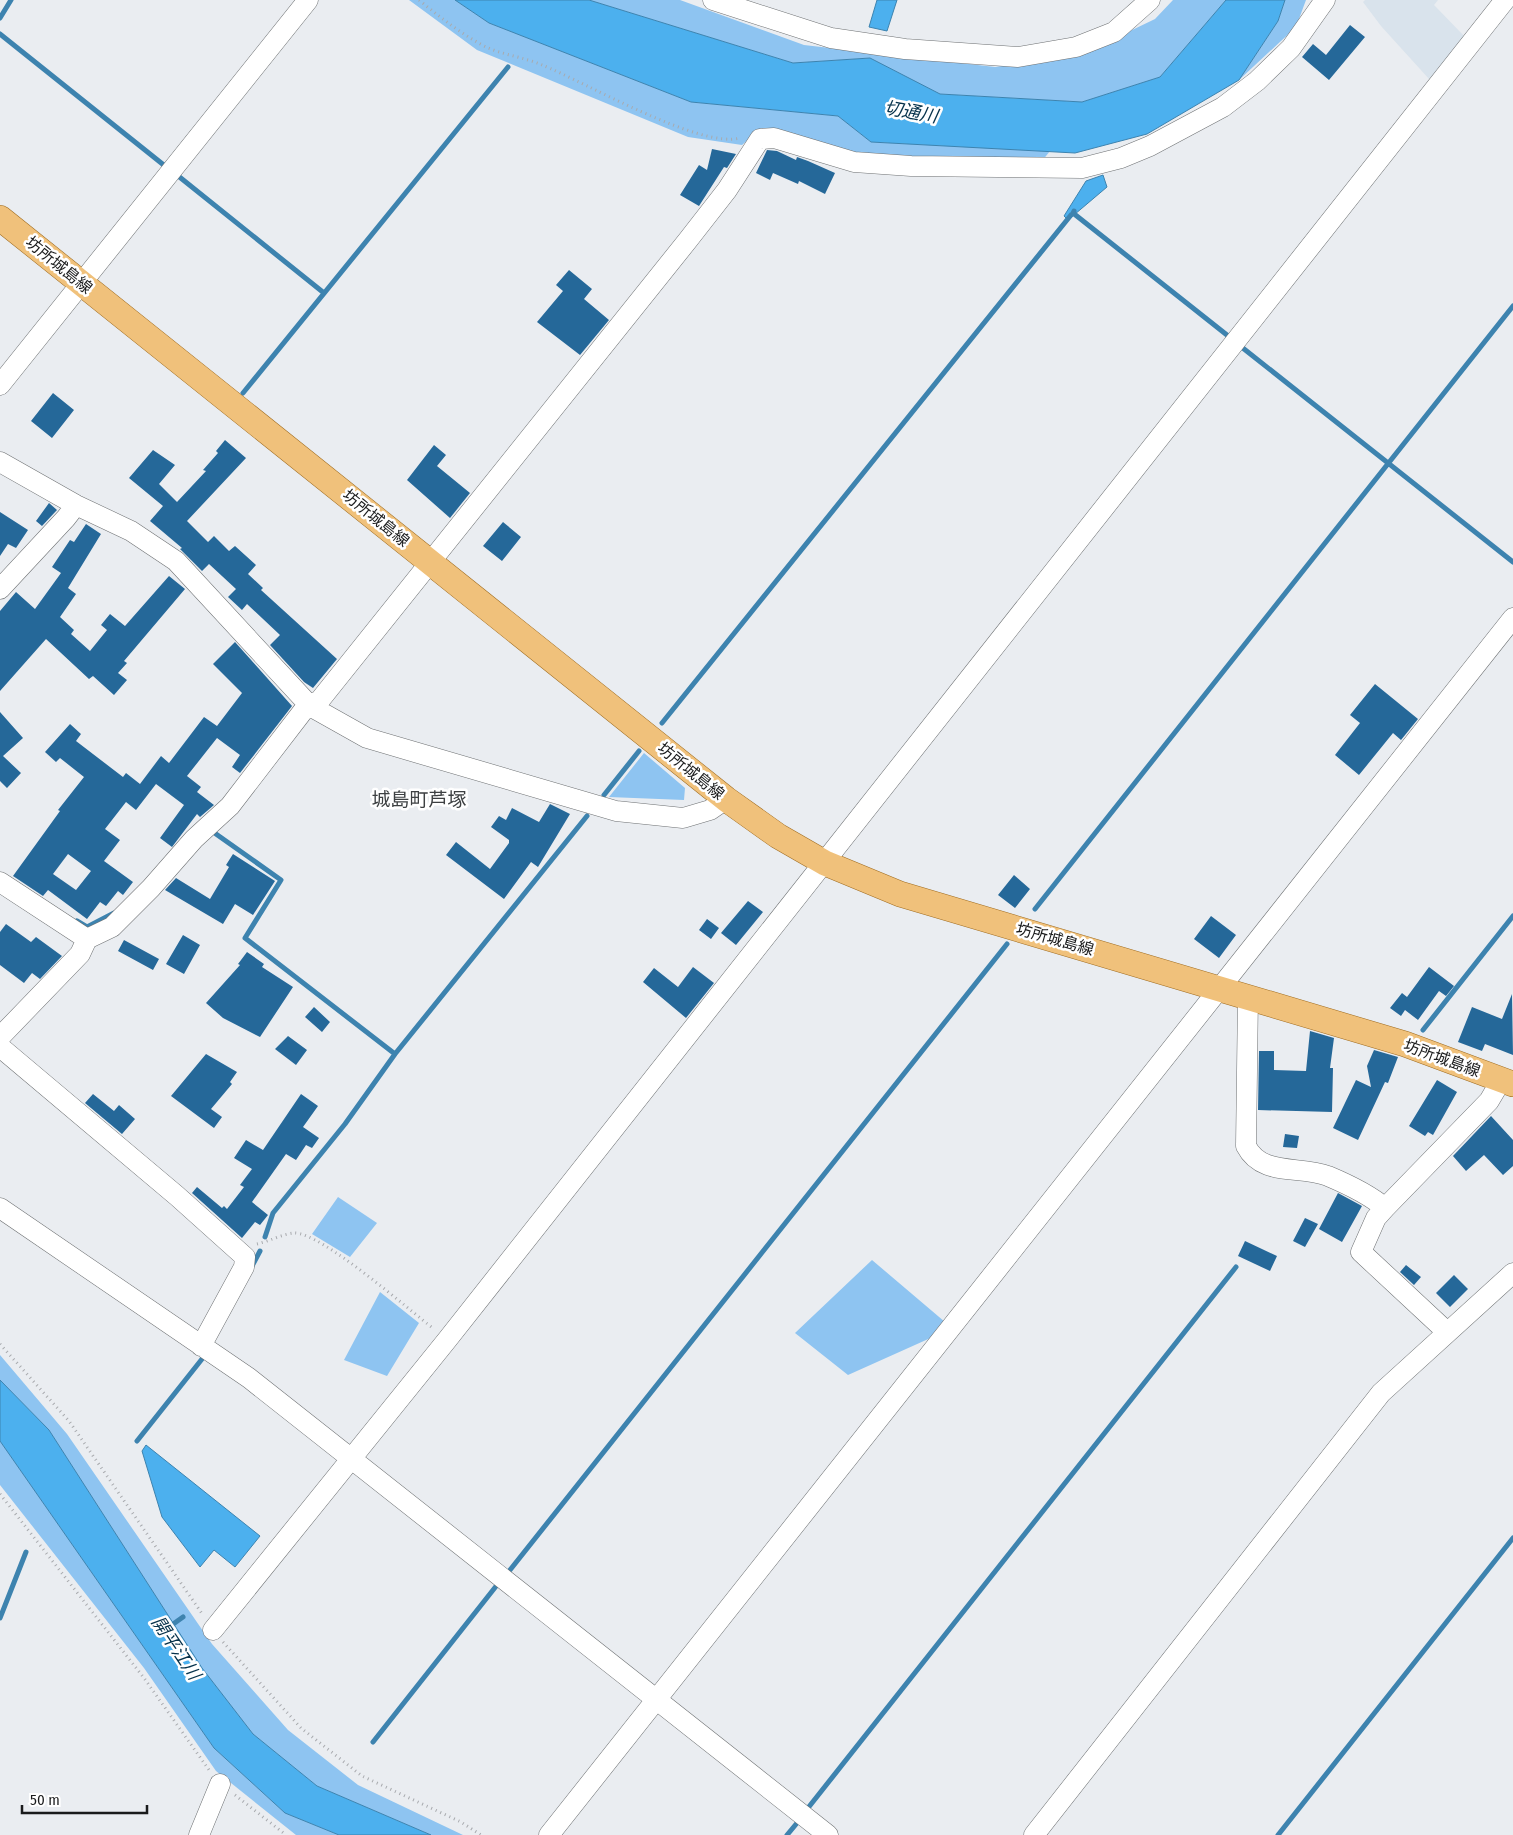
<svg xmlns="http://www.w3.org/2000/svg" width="1513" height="1835" font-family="'Fira Sans Condensed','Noto Sans JP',sans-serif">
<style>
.built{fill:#d9e3ec}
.green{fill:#8ec4f1}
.water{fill:#4cb0ee;stroke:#3d83af}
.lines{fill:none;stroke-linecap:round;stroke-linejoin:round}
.stream{stroke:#3d83af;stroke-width:5}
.building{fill:#256899;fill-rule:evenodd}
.minor-casing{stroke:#6e7173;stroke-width:21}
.major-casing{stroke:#9f6c21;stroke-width:26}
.path{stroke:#a8aaae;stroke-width:3;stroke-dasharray:1 4;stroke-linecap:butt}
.minor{stroke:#fff;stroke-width:20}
.major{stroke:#f0c17b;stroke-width:25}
.labels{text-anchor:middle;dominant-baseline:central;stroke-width:5;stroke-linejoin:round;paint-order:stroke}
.street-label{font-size:16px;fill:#1a1b1c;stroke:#fff}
.water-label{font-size:18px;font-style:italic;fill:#06324b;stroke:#fff}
.quarter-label{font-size:19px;fill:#3d4042;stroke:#fff}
</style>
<rect width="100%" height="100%" fill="#eaedf1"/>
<path class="built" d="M1365,0H1438L1434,5L1465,37L1430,80L1381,26L1363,2Z"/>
<path class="green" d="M409,0H455L489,23L691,102L838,116L871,142L1050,151L1042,161L854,156L761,128L742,145L688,137L477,50Z
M589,0H680L804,45L995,67L1078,56L1155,19L1173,0H1226L1160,77L1082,102L939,94L870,58L793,63Z
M1285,0H1306L1296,27L1239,80L1278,21Z
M644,753L685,788L684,800L609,797Z
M338,1197L377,1223L350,1257L312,1234Z
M872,1260L945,1322L935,1336L848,1375L795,1333Z
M380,1292L419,1323L387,1376L344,1360Z
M0,1355L67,1434L212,1644L288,1730L358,1785L463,1835H431L317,1786L253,1734L202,1668L49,1430L0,1380Z
M0,1441L214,1748L285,1813L339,1835H296L216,1771L144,1668L0,1485Z"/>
<path class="water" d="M455,0H589L793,63L870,58L940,94L1082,102L1160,77L1226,0H1285L1278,21L1239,80L1147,134L1075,153L871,142L838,116L691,102L489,23Z
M877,0H897L887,31L869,27Z
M1103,175L1107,187L1068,220L1064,216L1086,181Z
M0,1380L49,1430L202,1668L253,1734L317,1786L431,1835H339L285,1813L214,1748L0,1441Z
M146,1445L260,1536L235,1567L214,1550L200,1567L162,1517L142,1451Z"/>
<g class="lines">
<path class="stream" d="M0,18L11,0
M0,34L165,166
M177,175L324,293
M1074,211L1073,213L1232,339
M1239,345L1513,562
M243,393L508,67
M662,723L1071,215
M604,795L639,751
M216,834L281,880L245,938L395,1054
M1035,909L1513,306
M77,921L87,927L114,913
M1423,1030L1513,916
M265,1237L273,1213L345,1124L395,1054L587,816
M252,1266L260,1251
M137,1441L202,1359
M510,1570L1007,944
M0,1618L26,1552
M169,1627L183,1617
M373,1742L497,1585
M808,1808L1236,1267
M787,1835L797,1823
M1278,1835L1513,1538"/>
</g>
<path class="building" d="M1350,25L1365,37L1329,80L1302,57L1313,44L1326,55Z
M712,149L736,154L727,168L724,167L699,206L680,195L699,165L707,170Z
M767,150L777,151L796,160L797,157L808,161L835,173L825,194L799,181L798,184L773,173L770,180L756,173Z
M569,270L592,289L584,299L609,320L580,355L537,322L563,291L556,285Z
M53,393L74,410L52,438L31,421Z
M225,440L246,458L187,521L208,542L214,536L229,551L235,546L256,565L248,574L263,588L261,590L337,659L313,688L304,682L270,645L280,635L247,604L242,610L228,597L236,589L209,564L202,571L180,549L182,548L150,521L163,506L129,478L153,450L175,465L159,484L177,502L206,471L203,470L218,453L216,451Z
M434,445L446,455L437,466L470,493L450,518L407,480Z
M49,503L57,510L42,526L36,521Z
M0,512L28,530L16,548L8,544L0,556Z
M503,522L521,537L502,561L483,546Z
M86,524L101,534L68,588L76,594L60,617L74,630L71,634L90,651L107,630L101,625L110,614L125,626L169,576L185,589L124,661L127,663L118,673L127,680L114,695L93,676L89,679L46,639L0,691V611L16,592L35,609L61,573L52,567L70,540L74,542Z
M235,642L292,706L240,773L232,767L240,755L217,738L187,776L201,787L197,792L214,805L200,817L197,814L172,847L160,838L184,805L156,784L136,810L126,802L105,829L120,840L104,861L133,882L123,895L118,891L106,906L100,902L87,919L48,890L43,896L13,876L60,811L58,810L84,777L60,758L56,762L45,752L70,724L81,734L76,741L123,777L126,773L140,784L161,756L169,763L204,717L217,726L242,693L213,664ZM68,854L91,871L76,890L53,874Z
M1375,684L1418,719L1401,740L1393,733L1359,775L1335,755L1360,723L1350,715Z
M0,712L23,738L3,756L21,773L7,788L0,781Z
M550,804L570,814L538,867L531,862L504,899L446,855L456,842L490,869L509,843V840L491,827L499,816L506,820L512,808L539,822Z
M233,854L275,881L253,915L235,904L223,924L165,890L176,878L210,899L229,867L226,865Z
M1014,875L1030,889L1015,908L998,895Z
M748,901L763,912L736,945L721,933Z
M1211,916L1236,935L1219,958L1194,939Z
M707,919L719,928L711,939L699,930Z
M6,924L31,942L36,937L62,956L40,979L32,973L24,983L0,965V932Z
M183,935L200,945L184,974L166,964Z
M124,940L159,959L153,970L118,951Z
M247,952L264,964L262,967L293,987L260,1037L223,1018L206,1003L240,965L238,964Z
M693,967L714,983L686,1018L643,982L654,968L678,987Z
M1429,967L1454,986L1446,996L1439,991L1418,1020L1405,1010L1401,1016L1390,1008L1402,993L1407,997Z
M1512,994L1513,1055L1485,1044L1482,1051L1458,1042L1472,1007L1502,1019Z
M314,1007L330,1022L322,1032L305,1017Z
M1310,1031L1334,1038L1330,1068H1333L1332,1112L1258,1110L1259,1051H1274V1070L1306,1071Z
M288,1036L307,1050L296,1065L275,1049Z
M1374,1050L1398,1057L1388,1083L1385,1082L1358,1140L1333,1128L1356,1080L1371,1087L1367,1066Z
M206,1054L237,1072L230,1082L232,1084L211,1109L222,1117L214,1128L171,1096Z
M1437,1080L1457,1092L1433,1135L1428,1132L1425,1136L1409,1126Z
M93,1094L114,1111L119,1105L135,1119L122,1134L85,1103Z
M301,1094L318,1106L303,1127L319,1138L312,1148L306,1145L296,1160L286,1154L252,1202L268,1215L260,1225L255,1222L242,1238L192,1193L197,1187L222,1208L224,1206L227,1209L244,1187L240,1185L252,1169L234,1158L246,1140L263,1150Z
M1491,1116L1513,1140V1166L1503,1175L1484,1155L1466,1171L1453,1156Z
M1285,1134L1299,1136L1297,1148L1283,1147Z
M1338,1193L1362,1206L1342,1242L1319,1229Z
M1305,1218L1318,1224L1305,1247L1293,1241Z
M1245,1241L1277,1256L1270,1271L1238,1256Z
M1406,1265L1421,1277L1414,1285L1400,1272Z
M1454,1275L1468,1289L1450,1307L1436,1293Z"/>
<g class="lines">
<g class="minor-casing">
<path id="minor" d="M713,0L831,38L905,49L1018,57L1076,47L1114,32L1150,0
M0,385L308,0
M0,462L76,505L131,531L176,561L310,706L367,738L616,811L683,818L710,810L726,799
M0,589L66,518L76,505
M0,882L87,939
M1248,996L1246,1146C1262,1177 1299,1165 1328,1176C1347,1184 1370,1195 1385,1208L1489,1101L1502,1079
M0,1037L80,954L87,939L112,927L151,888L194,839L230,806L303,711L320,700L688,240L727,190L760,139L774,138L854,162L911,166L1082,168L1121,158L1150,146L1223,107L1257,81L1291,48L1325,0
M0,1047L177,1196L245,1257L244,1267L201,1346
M0,1208L249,1378L828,1835
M1385,1208L1376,1218L1361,1252L1447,1332
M213,1630L447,1340L1505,0
M199,1835L220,1784
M549,1835L1513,618
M1034,1835L1381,1393L1513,1273"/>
</g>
<g class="major-casing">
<path id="major" d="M0,218L726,799L778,836L825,863L900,894L1405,1044L1513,1084"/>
</g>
<path class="path" d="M419,0C440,17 460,33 484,46C502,55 524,57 542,65C585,82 700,149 740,138
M257,1244C269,1241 283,1234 294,1233C321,1232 409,1310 434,1329
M0,1344L69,1421L203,1615
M0,1494L144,1678L209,1770
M223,1642L301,1728L362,1776L461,1822L481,1835
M235,1795L286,1835"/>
<use href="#minor" class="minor"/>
<use href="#major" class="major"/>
</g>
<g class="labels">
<g class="street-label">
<text transform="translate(59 265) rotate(39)">坊所城島線</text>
<text transform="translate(376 518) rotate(39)">坊所城島線</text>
<text transform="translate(691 771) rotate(39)">坊所城島線</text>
<text transform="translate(1055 939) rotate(16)">坊所城島線</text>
<text transform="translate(1442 1058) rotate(20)">坊所城島線</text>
</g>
<g class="water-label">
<text transform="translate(911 112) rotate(10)">切通川</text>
<text transform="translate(176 1648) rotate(56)">開平江川</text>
</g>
<g class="quarter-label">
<text x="419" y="799">城島町芦塚</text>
</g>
</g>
<path d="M22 1805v8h125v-8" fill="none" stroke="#1a1b1c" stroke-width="2.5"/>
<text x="30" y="1805" font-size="15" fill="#1a1b1c" stroke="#ffffff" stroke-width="4" paint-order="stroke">50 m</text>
</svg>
